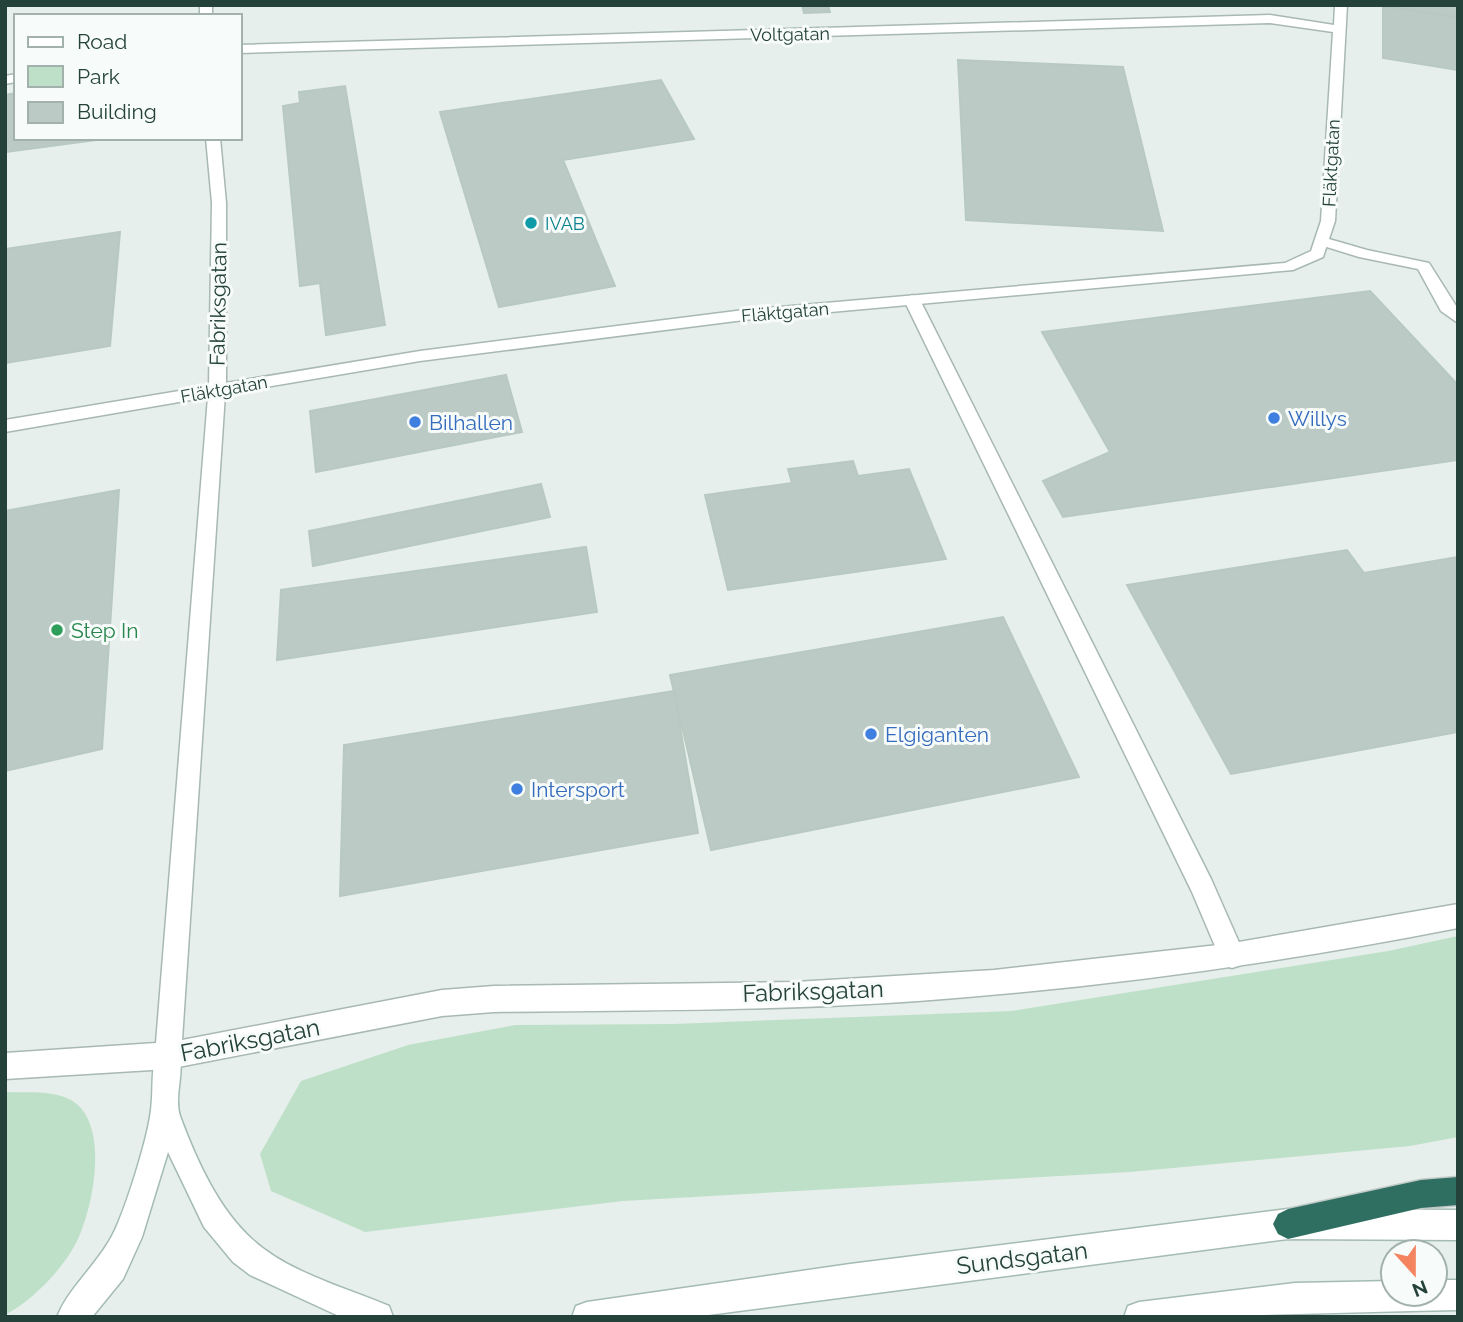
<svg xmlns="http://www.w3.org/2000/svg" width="1463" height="1322" font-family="Raleway,sans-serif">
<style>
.green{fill:#bfe0c8}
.building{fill:#bbcac4;stroke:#b8c9c2;stroke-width:2}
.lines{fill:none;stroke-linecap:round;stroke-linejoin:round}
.lane-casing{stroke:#a8b8b2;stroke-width:3}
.street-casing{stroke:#a8b8b2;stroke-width:3}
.secondary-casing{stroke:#a4bbb3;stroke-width:3}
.highway-casing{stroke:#c2cac8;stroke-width:3}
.lane{fill:#fff;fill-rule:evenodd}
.street{fill:#fff;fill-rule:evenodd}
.secondary{fill:#fff;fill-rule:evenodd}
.highway{fill:#2f6f62;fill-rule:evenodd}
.culture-dot{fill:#0f9aa8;stroke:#f7fbf9;stroke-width:2.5}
.shop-dot{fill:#3f7fe0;stroke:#f7fbf9;stroke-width:2.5}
.leisure-dot{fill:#2e9e5b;stroke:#f7fbf9;stroke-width:2.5}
.labels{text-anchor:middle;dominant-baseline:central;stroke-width:6;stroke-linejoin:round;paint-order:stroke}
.far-street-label{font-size:18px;fill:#24423a;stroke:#f7fbf9}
.far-culture-label{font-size:18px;fill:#0d838f;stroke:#f7fbf9;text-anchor:start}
.street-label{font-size:21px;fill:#24423a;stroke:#f7fbf9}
.shop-label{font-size:21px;fill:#366cbe;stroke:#f7fbf9;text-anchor:start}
.leisure-label{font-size:21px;fill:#27864d;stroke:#f7fbf9;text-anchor:start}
.near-street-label{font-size:24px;fill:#24423a;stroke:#f7fbf9}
</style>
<rect width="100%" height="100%" fill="#e6efeb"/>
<path class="green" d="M1458,936V1137L1410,1146L1130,1172L623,1201L365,1232L271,1191L260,1154L301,1081L408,1045L515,1025L673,1024L1012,1011L1388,951Z
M5,1092C26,1093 50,1090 69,1099C112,1120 93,1210 76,1243C62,1270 32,1301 5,1315Z"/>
<path class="building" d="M802,5H828L830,12L804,13Z
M1390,5H1458V17L1390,7Z
M1383,6L1458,17V70L1383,58Z
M958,60L1123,67L1163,231L966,220Z
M661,80L694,139L563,160L615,286L499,307L440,112Z
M345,86L385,325L326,335L320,283L300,286L283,106L300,103L299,92Z
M16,93V138H111L5,152V95Z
M120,232L110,346L5,363V249Z
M1370,291L1458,385V460L1063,517L1043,481L1110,452L1042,332Z
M506,375L522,432L316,472L310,411Z
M853,461L858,476L909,469L946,559L728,590L705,495L792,483L788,469Z
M541,484L550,517L313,566L309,531Z
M119,490L102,749L5,771V511Z
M586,547L597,612L277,660L281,590Z
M1347,550L1364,573L1458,557V732L1231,774L1127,585Z
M1003,617L1079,777L711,850L670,675Z
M674,691L698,833L340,896L344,745Z"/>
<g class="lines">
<g class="lane-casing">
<path id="lane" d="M1322,237L1367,250L1429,263L1458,309V323L1441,311L1418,269L1359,257L1317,244V238Z
M912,295L920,300L1211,879L1245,956L1241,965L1232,968L1223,965L1192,892L904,300Z"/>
</g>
<g class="street-casing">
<path id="street" d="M200,5H212V16H200Z
M1335,5H1347L1335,221L1323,257L1293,270L744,320L420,361L225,394L182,1040L442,990L494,986L795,982L994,970L1227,944L1458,904V928C1279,963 1099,988 918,1001C777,1011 635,1010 494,1012L442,1016L168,1069L5,1079V1053L156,1043L208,397L5,432V420L209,386L212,203L206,138H220L226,203V383L420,351L744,310L1285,263L1311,251L1321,221L1333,32L1270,23L240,53V45L1270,15L1334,25Z
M16,74V82L5,84V76Z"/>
</g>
<g class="secondary-casing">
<path id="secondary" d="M168,1043L177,1047C187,1068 173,1094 180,1116C196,1159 218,1209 253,1240C290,1273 344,1287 389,1306L393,1317H341L250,1275L233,1262L204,1227L168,1152L142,1237L123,1279L92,1317H57C70,1284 103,1261 118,1223C129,1197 148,1137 151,1110C154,1089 150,1066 159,1047Z
M1288,1209L1458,1210V1240L1288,1239L693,1317H572L576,1306L587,1302L850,1264Z
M1435,1280H1458V1310C1346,1312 1235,1317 1124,1317L1128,1306L1139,1302L1295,1283L1393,1281V1294H1435Z"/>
</g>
<g class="highway-casing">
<path id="highway" d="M1458,1177V1205L1421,1208L1288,1239L1278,1234L1273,1224L1278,1214L1288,1209L1421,1180Z"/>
</g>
<use href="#lane" class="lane"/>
<use href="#street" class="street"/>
<use href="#secondary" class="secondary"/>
<use href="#highway" class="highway"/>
</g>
<circle class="culture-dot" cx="531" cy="223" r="7"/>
<g class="shop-dot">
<circle cx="1274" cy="418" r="7"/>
<circle cx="415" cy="422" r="7"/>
<circle cx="871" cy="734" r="7"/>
<circle cx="517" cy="789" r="7"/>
</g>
<circle class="leisure-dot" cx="57" cy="630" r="7"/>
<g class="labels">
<g class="far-street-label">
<text transform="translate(790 34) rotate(-1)">Voltgatan</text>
<text transform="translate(1331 163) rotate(-87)">Fläktgatan</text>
<text transform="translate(785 312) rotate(-5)">Fläktgatan</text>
<text transform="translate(224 389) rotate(-10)">Fläktgatan</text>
</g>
<g class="far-culture-label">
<text x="545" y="223">IVAB</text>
</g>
<g class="street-label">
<text transform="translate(218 304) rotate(-89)">Fabriksgatan</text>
</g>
<g class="shop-label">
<text x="1288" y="418">Willys</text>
<text x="429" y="422">Bilhallen</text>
<text x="885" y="734">Elgiganten</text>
<text x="531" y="789">Intersport</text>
</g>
<g class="leisure-label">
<text x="71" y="630">Step In</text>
</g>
<g class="near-street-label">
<text transform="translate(813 991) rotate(-2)">Fabriksgatan</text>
<text transform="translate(250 1040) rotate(-11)">Fabriksgatan</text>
<text transform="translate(1022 1258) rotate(-7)">Sundsgatan</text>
</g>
</g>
<rect width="1463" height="1322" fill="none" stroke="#24423a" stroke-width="14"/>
<rect x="14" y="14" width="228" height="126" fill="#f7fbf9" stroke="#a3b1ad" stroke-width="2"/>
<rect x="28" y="37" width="35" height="10" fill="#ffffff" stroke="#a3b1ad" stroke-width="2"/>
<text x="77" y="49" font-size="21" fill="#24423a">Road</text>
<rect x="28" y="66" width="35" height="21" fill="#bfe0c8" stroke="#a3b1ad" stroke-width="2"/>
<text x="77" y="84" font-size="21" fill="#24423a">Park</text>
<rect x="28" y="102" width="35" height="21" fill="#bbcac4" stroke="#a3b1ad" stroke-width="2"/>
<text x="77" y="119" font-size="21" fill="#24423a">Building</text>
<g transform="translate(1414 1273) rotate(159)"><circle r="33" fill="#f7fbf9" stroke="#a3b1ad" stroke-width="2"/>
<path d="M0-5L12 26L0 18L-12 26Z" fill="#f4845f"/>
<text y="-10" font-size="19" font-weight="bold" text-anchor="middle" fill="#24423a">N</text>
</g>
</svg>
